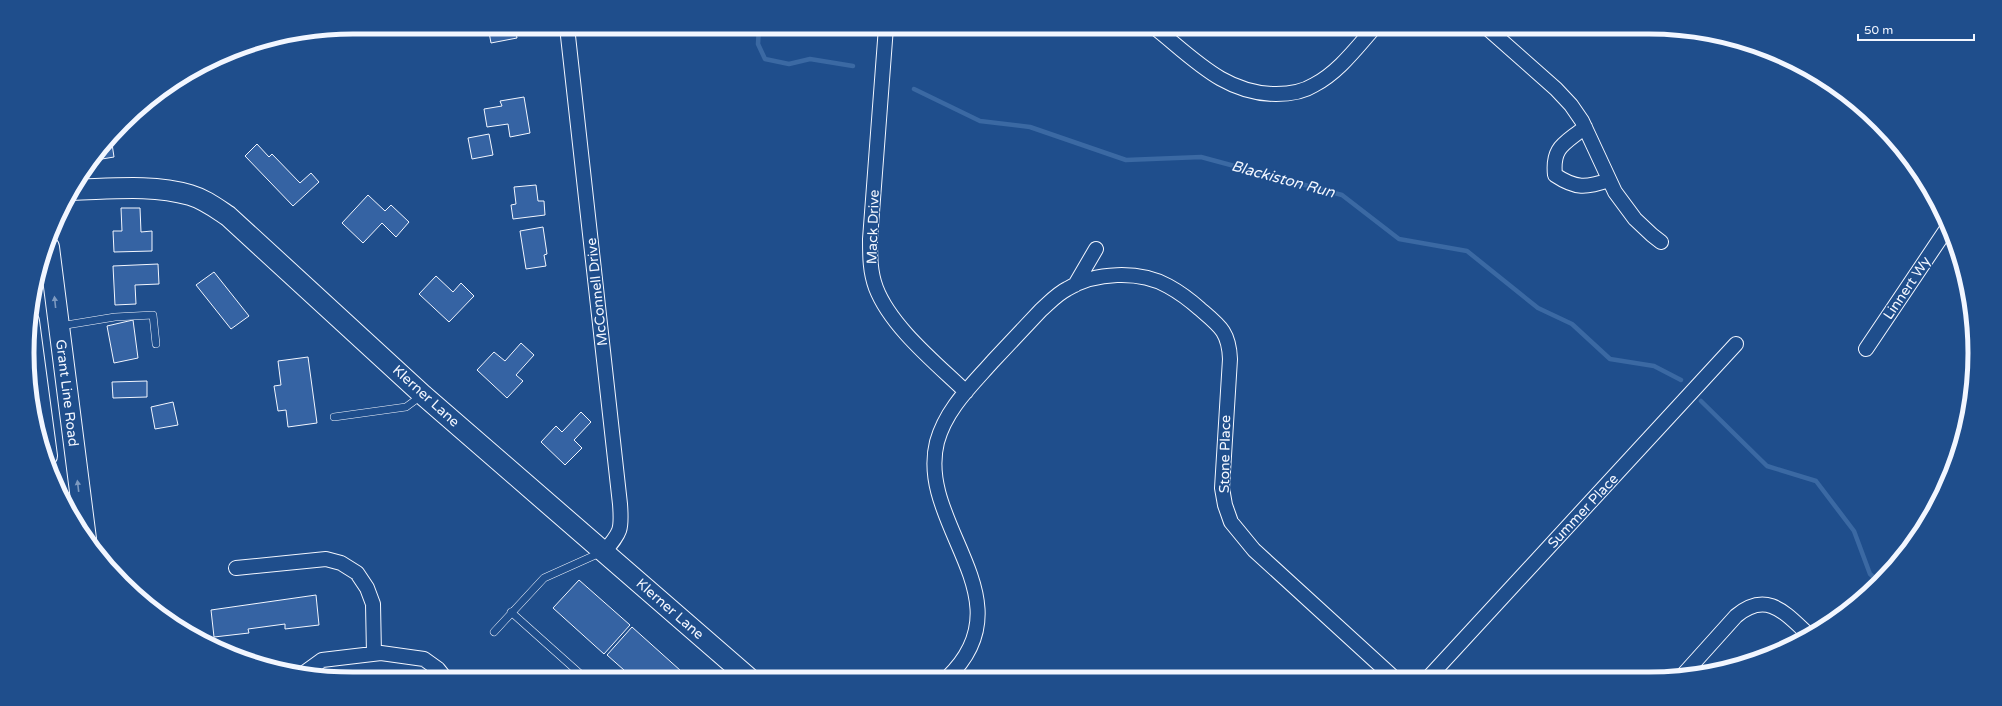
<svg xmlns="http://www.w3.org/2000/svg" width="2002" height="706" font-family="'Varela Round',sans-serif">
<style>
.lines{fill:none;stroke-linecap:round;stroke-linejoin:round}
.stream{stroke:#3b69a3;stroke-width:4.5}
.building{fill:#3563a3;stroke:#f2f6ff}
.lane-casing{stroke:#f2f6ff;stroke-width:8}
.street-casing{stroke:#f2f6ff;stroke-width:16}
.secondary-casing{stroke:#f2f6ff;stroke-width:22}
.lane{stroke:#1f4e8c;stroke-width:7}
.street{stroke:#1f4e8c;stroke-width:14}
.secondary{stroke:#1f4e8c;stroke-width:20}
.oneway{fill:#7e9ac0}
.labels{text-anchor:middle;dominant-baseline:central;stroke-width:3;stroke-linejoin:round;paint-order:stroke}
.street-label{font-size:14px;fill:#f2f6ff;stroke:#1f4e8c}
.water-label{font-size:15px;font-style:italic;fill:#f2f6ff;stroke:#1f4e8c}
.rim{fill:none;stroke:#f2f6ff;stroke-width:5}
</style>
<rect width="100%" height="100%" fill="#1f4e8c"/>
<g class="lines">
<path class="stream" d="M759,27L758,44L765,59L789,64L810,59L853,66
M914,89L980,121L1030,127L1126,160L1201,157L1342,195L1399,239L1467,251L1538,308L1572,324L1610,359L1654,366L1681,380
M1701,401L1767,466L1816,481L1854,531L1870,574L1878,581"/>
</g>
<path class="building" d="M488,27H515L517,38L491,43Z
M524,97L530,133L510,137L508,124L487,127L484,109L502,106L500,101Z
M489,134L493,155L472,159L468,138Z
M111,137L114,157L90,161L95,154Z
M257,144L269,157L272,154L300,183L311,173L319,182L293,206L245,156Z
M536,185L538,201H544L545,215L513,219L511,205L516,204L514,187Z
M368,195L385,211L391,205L409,222L396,237L382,223L363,243L342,223Z
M121,208H140L141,232L152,231V251L114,252L113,231H122Z
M543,227L547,254L544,255L546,266L526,269L520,231Z
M158,264L159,284L135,285L136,304L115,305L113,266Z
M214,272L249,316L231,329L196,285Z
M436,276L453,292L461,283L474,296L449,322L419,294Z
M133,320L138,358L114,363L107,326Z
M521,343L534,355L516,375L523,381L507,398L477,370L494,352L505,361Z
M308,357L317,423L288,427L286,410L278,411L274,386L281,385L278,361Z
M147,381V397L113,398L112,382Z
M173,402L178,425L155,429L151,407Z
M581,412L591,422L574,440L582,448L565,465L541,442L556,426L562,432Z
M579,580L630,625L604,654L553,608Z
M316,595L319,625L285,629V624L248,629L249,633L214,637L211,610Z
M632,627L681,671L674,678H633L607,655Z"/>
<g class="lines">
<g class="lane-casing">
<path id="lane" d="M60,326L115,317L153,315L156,344
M334,417L406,407L421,396
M511,612L586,679
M494,632L544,578L602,552"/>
</g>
<g class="street-casing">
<path id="street" d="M567,27L620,504C622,530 621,532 604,552
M886,27L870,239C870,256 870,272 876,288C891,327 936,363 966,392
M1154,27C1192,57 1224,94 1276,94C1288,94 1303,92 1314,85C1339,72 1357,47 1375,27
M1486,27L1556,89L1571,105L1582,121L1615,192L1635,219L1652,235L1661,242
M1585,127C1565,144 1552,146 1555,175C1576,189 1586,188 1609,180
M1075,285L1096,249
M1866,349L1948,227
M236,568L326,559L341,563L357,573L367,588L373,604L374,654
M304,673L322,660L381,653L424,659L438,669L446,679
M1682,676L1736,616C1767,590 1785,613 1809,635
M1429,677L1736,344
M947,678C1030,599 916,525 937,442C946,409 971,386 993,361C1009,344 1025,327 1041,310C1049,303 1057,294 1067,289C1095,272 1139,270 1168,286C1179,292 1191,301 1200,309C1220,326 1229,332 1230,359L1222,488L1225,505L1231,522L1254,550L1393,677"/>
</g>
<g class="secondary-casing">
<path id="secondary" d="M72,190C111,189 152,184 190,195C204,199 216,208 228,216L423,395L749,678
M49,247L86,539
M29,321L47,456"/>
</g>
<use href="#lane" class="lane"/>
<use href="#street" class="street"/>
<use href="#secondary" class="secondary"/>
</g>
<defs><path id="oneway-solid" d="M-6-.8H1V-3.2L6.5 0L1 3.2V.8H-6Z"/></defs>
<g class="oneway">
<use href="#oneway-solid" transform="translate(55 302) rotate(-96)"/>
<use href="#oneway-solid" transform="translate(78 486) rotate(-97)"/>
</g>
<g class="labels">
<g class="street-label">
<text transform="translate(873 227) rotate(-88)">Mack Drive</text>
<text transform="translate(1907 288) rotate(-56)">Linnert Wy</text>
<text transform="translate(597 292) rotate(-96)">McConnell Drive</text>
<text transform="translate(67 393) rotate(83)">Grant Line Road</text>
<text transform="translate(426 396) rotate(42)">Klerner Lane</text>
<text transform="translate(1225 454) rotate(-89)">Stone Place</text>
<text transform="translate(1583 511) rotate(-47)">Summer Place</text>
<text transform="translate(670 609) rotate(41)">Klerner Lane</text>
</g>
<g class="water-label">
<text transform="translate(1283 179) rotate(15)">Blackiston Run</text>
</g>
</g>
<path d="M0 0H2002V706H0ZM353 34H1649A319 319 0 0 1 1968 353V353A319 319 0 0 1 1649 672H353A319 319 0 0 1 34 353V353A319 319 0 0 1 353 34Z" fill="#1f4e8c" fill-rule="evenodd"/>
<path class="rim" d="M353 34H1649A319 319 0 0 1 1968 353V353A319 319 0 0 1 1649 672H353A319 319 0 0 1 34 353V353A319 319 0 0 1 353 34Z"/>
<path d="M1858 34v6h116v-6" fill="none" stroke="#f2f6ff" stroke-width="2"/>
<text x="1864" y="34" font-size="12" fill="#f2f6ff" stroke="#1f4e8c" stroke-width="3" paint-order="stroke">50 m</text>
</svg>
